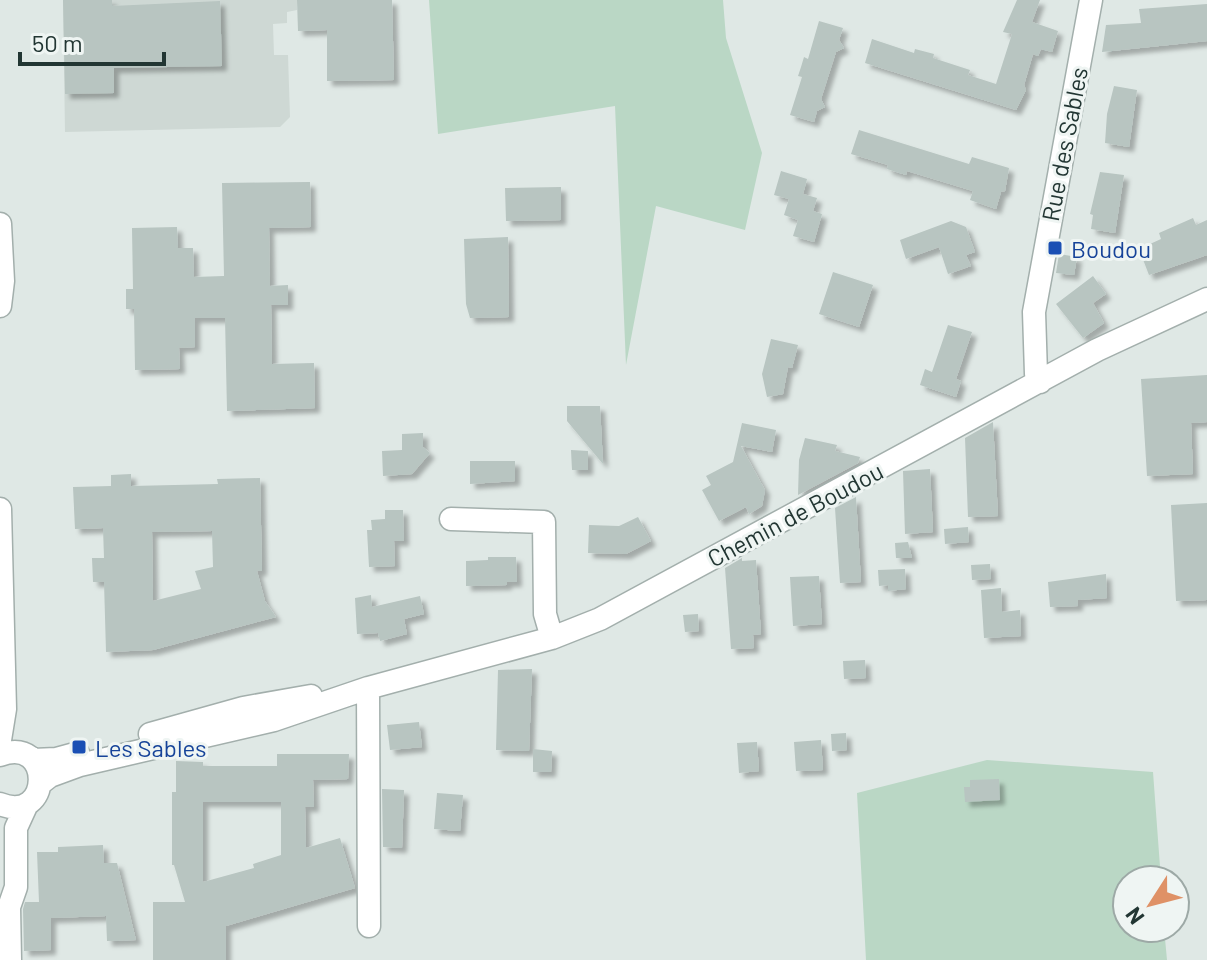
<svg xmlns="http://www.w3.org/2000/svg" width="1207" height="960" font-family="Barlow,sans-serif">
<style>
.built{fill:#ced8d4}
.green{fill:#bad7c5}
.building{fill:#b8c5c1;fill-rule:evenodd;filter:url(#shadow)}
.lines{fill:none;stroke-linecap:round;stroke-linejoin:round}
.minor-casing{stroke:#a3afac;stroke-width:25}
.minor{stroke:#fff;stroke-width:22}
.transit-dot{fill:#1a4fb4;stroke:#eff5f3;stroke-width:3}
.labels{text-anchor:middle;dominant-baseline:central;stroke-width:6;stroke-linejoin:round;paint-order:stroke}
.street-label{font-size:24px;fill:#223633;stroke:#eff5f3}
.transit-label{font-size:24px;fill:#164399;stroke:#eff5f3;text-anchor:start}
</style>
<defs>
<filter id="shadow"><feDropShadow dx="5" dy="5" stdDeviation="2" flood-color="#0004"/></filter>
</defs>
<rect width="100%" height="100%" fill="#dfe8e5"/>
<path class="built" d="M63,0H297V10L287,12V23L273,24L274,55H288L290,117L280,127L65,132Z"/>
<path class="green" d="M429,0H723L726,38L762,153L745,230L656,206L626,365L615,106L438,134Z
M987,760L1153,772L1161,880H1127V928H1164L1167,960H866L857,793Z"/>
<path class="building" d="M63,0H112V6L220,1L222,66L114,68V93L65,94Z
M297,0H392L394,80L327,81V30L298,31Z
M1017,0H1040L1032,22L1058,31L1052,52L1041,49L1038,56L1033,54L1024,85L1026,90L1016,110L865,63L872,39L914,53L915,49L934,54L933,58L970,70L968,75L996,84L1012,34L1003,32Z
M1207,4V41L1102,52L1106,25L1141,23L1139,9Z
M819,21L843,28L839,40L844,48L836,52L821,99L825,107L817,111L814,122L790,115L802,77L798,76L801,67L804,57L808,59Z
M1114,86L1137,90L1129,147L1105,143L1107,114Z
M859,130L969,164L972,157L1009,168L1005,191L1001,192L996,209L970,200L973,191L907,171L906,175L887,169L888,165L851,154Z
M781,171L807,179L803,194L817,198L813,211L822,214L814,242L793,236L798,220L784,215L789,199L774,195Z
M1100,172L1124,175L1115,233L1091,229L1093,215L1090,214Z
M310,182L311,227L269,228L270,286L288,285V305H271L272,364L314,363L315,408L227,411L225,318H195V347L179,348L180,369L135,370L134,309H126V289H133L132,228L177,227L178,248H193L194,277L224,276L222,183Z
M561,187V220L506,221L505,188Z
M1193,218L1196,225L1207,220V255L1149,275L1139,249L1161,239L1159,233Z
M951,221L966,227L975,252L966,255L971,266L948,274L939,247L906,259L900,240Z
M508,237L509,317L470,318L466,304L464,239Z
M1059,254L1077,257L1074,275L1056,273Z
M833,272L873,285L859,327L819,314Z
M1093,276L1106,294L1093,303L1104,323L1083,338L1056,304Z
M948,325L972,332L956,379L961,381L956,397L920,385L925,369L932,372Z
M771,339L798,345L792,368L788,367L783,394L767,397L762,374Z
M1207,375V422L1191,423L1193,474L1147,476L1141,379Z
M567,406H600L603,464L567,421Z
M993,422L998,516L968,517L965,438Z
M742,423L776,430L772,452L741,446L765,490L762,506L749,514L746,507L719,521L702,490L711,485L706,476L733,462Z
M423,433V447L430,453L412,474L383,476L382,451L402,450V434Z
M805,438L837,445L835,451L860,457L858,463L798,495L799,460Z
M571,450L588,451V470H572Z
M470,461H515V481L470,484Z
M930,469L933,532L905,534L903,471Z
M131,474V486L218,484L217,479L260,478L262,571H257L265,601L276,617L153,650L106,652L104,582H93L92,558H104L103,528L75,529L73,487L111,486V475ZM212,531L213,567L195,571L201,589L153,601L152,532Z
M856,497L861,582L840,583L835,508Z
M1207,503V600L1176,601L1171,505Z
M385,510H403L404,541H394L395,566L369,567L367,530H372L371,520L385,519Z
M638,517L651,541L626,554L588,553L589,525L619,526Z
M968,527L969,542L945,544L944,529Z
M908,542L912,558H896L895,543Z
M488,557H516L517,582H507V585L466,586V561L488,560Z
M742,558V561L756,560L761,634L753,635L754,648L731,649L725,568Z
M990,564L991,579L972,580L971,565Z
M905,569L906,589L888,591V585L879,586L878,570Z
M1106,574L1107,598L1078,600V606L1050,607L1048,582Z
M819,576L822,624L793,626L790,577Z
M1001,588L1002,612L1020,610L1021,636L984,638L981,590Z
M371,595L372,607L420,596L424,614L404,619L407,634L380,641L378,633L357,634L355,598Z
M698,614L699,631L685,632L683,615Z
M865,660L866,678L844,679L843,661Z
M532,669L529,751L496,750L498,670Z
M419,722L422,747L390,750L387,725Z
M846,733L847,750L832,751L831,734Z
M821,740L823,770L796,771L794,742Z
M757,742L759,771L739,773L737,743Z
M533,749L552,751L551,772H533Z
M277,754H349L348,779L313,780L314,807H305L306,848L340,838L355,888L226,926V960H153V902H185L174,865H172V792H176V761L203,762V766H277ZM203,802H281V855L253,864L254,868L203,882Z
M999,779L1000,800L965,802L964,787H970V780Z
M382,789L404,790L402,848L383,847Z
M437,793L463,795L460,831L434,829Z
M103,845L104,863H117L136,940L107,941L106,916L51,918V950L24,951L23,909L25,902H39L37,852H58V847Z"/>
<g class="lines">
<g class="minor-casing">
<path id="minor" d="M0,224L3,281L0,306
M1040,382L1036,374L1034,312L1091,0
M0,509L5,709L0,740
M451,519L544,522L545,614L552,638
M368,688L369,926
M150,734L243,708L311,696
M0,755C54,735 52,825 0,804
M33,760L56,759L78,753
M41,783L50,776L80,765L274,720L368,688L552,638L600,619L1097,350L1207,299
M10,960L9,907L16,887V828L27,804"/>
</g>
<use href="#minor" class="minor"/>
</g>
<g class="transit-dot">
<rect x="1047" y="240" width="16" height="16" rx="4"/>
<rect x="71" y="739" width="16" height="16" rx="4"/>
</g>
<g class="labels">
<g class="street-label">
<text transform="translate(1064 144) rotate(-79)">Rue des Sables</text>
<text transform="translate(795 514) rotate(-28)">Chemin de Boudou</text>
</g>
<g class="transit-label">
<text x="1071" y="248">Boudou</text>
<text x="95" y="747">Les Sables</text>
</g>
</g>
<g transform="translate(1151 904) rotate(234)"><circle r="38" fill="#eff5f3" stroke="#9da9a6" stroke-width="2"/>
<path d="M0-6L14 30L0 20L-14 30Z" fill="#df9166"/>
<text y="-12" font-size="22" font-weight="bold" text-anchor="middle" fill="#223633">N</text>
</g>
<path d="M20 52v12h144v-12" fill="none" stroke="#223633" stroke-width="4"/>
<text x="32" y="52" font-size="24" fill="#223633" stroke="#eff5f3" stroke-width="6" paint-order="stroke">50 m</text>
</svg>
